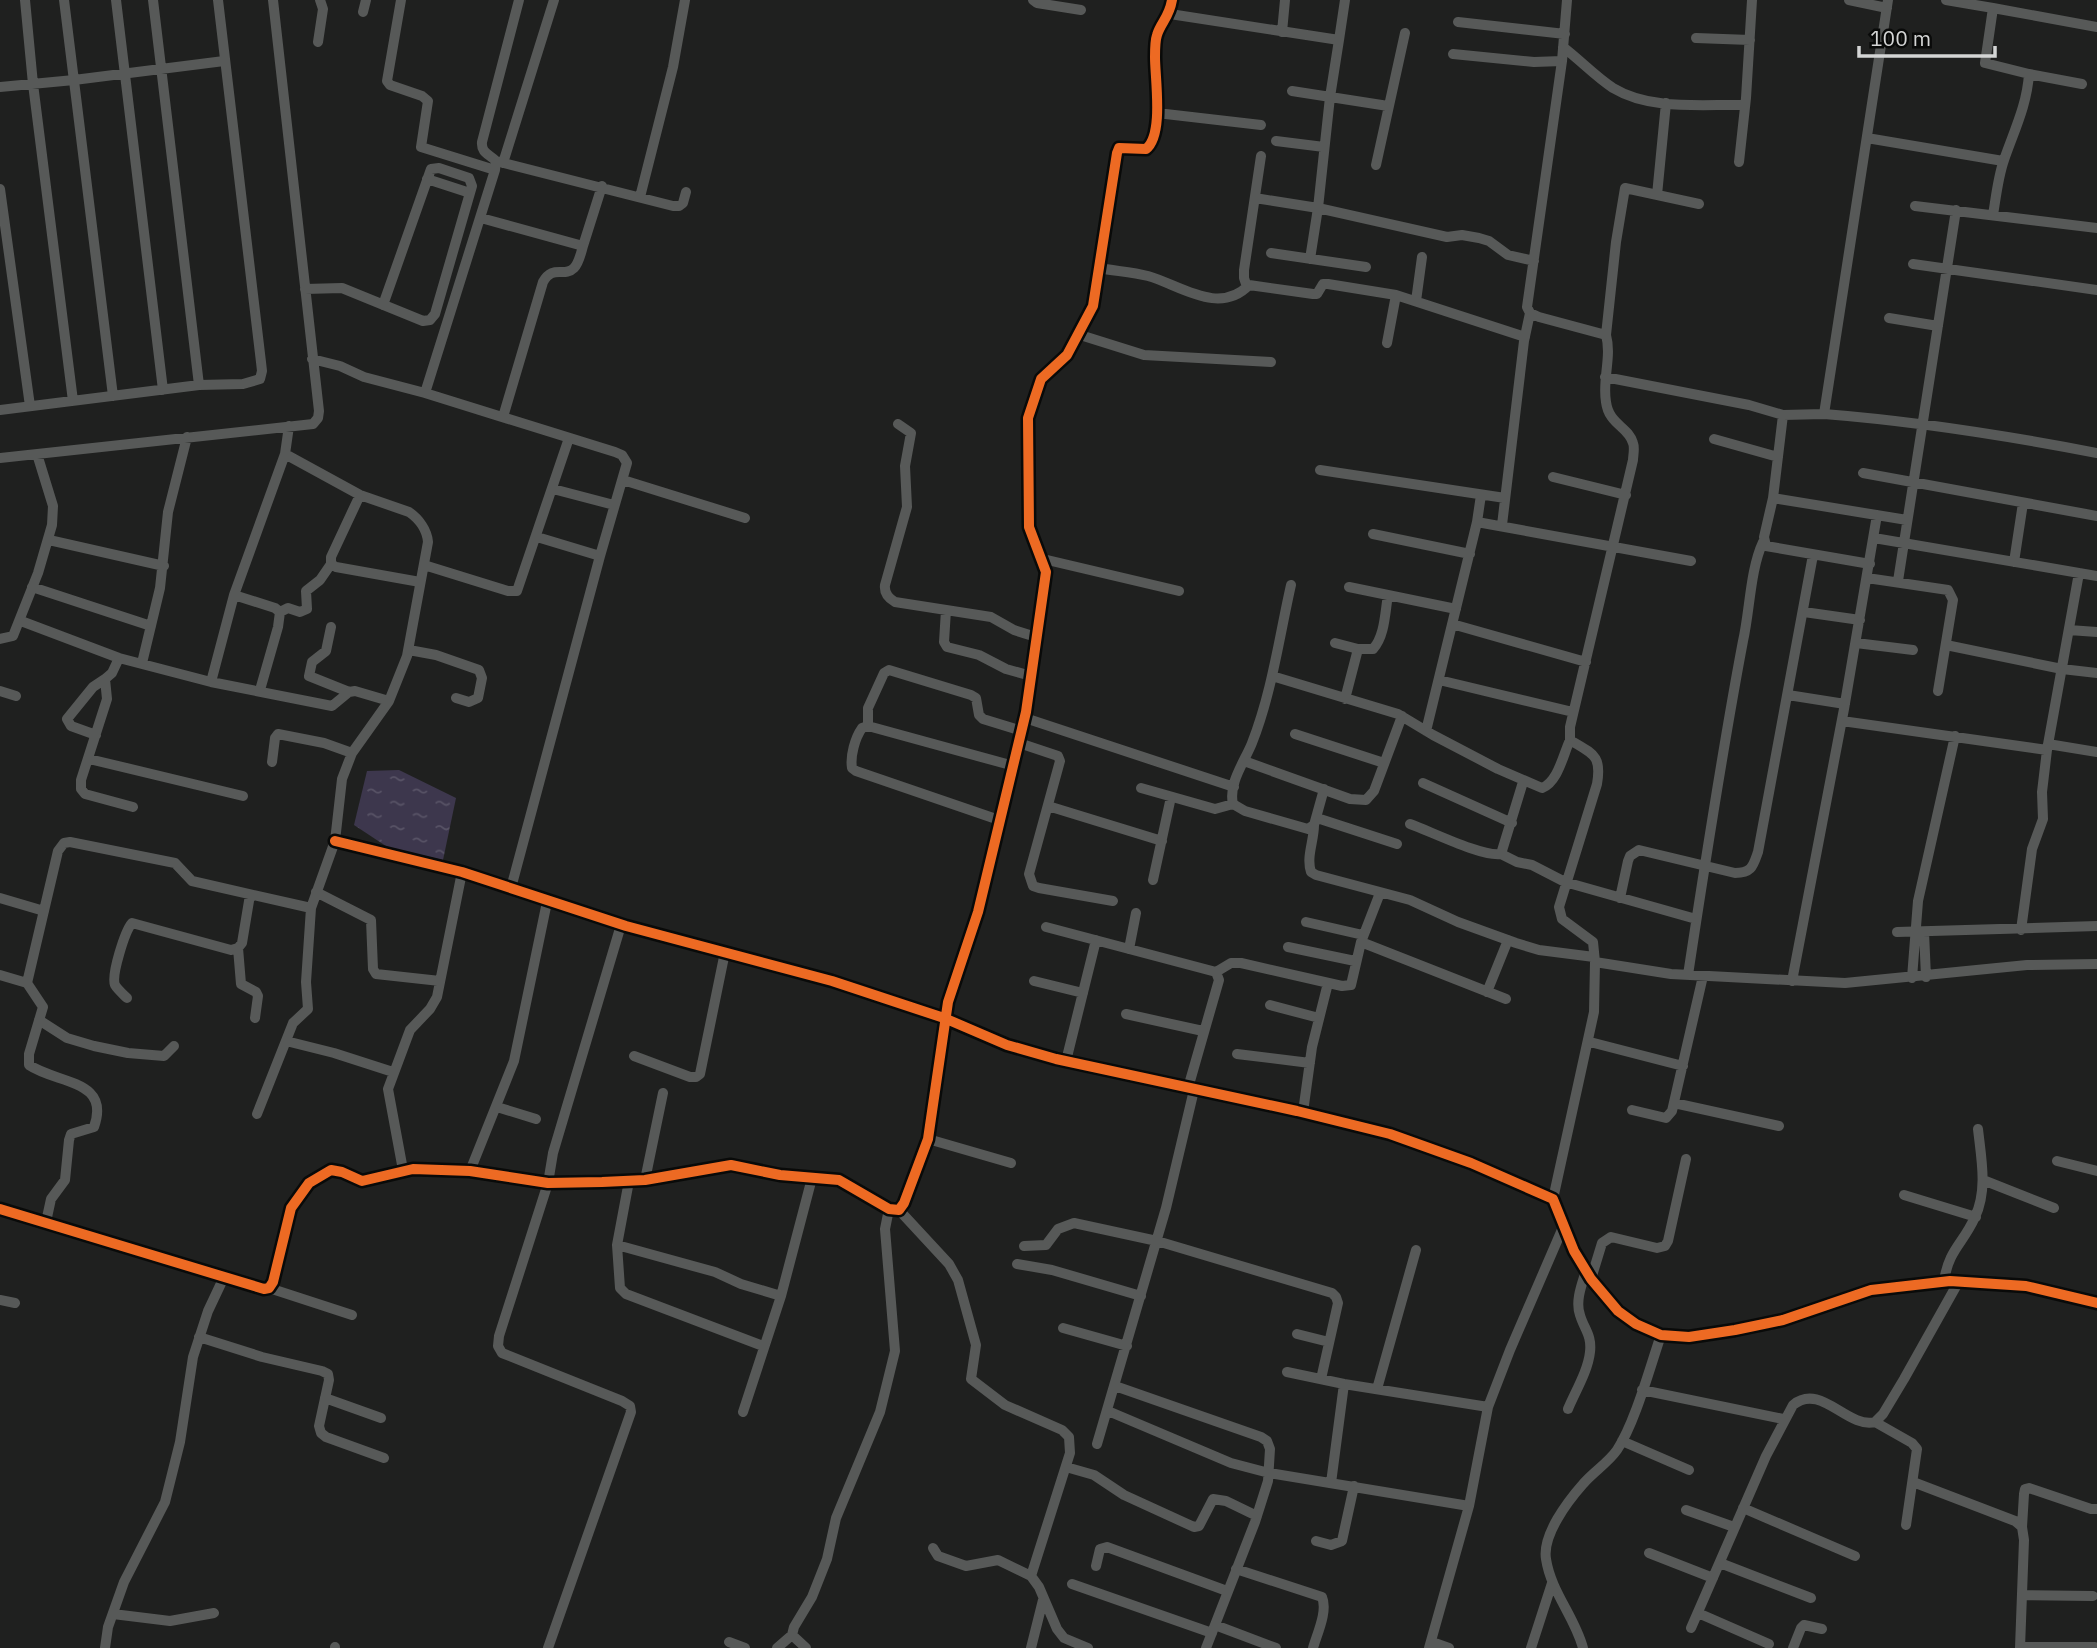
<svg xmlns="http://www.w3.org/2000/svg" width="2097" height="1648" font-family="'IBM Plex Sans',sans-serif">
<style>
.water{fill:url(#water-ripples)}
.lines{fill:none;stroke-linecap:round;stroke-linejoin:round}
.minor{stroke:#575958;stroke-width:10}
.cycleway-casing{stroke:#090a09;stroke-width:15}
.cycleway{stroke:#ed6a23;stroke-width:10}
</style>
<defs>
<pattern id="water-ripples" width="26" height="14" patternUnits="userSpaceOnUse" patternTransform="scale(1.75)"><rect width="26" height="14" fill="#3d374d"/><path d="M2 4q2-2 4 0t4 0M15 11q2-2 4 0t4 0" fill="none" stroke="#585366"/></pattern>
</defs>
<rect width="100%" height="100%" fill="#1f201f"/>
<path class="water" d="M399,770L456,798L443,860L389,848L354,825L367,771Z"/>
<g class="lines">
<path class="minor" d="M25,0L33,84L73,401
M64,0L113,396
M116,0L163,390
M153,0L199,385
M401,0L387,81L390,85L422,96L428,101L421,147L495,170
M1033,0L1037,3L1081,10
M1849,0L1887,8
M1946,0L1993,8L1985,63L2029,74C2027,105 2014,131 2004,160C1998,177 1996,197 1993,215
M1993,8L2097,27
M363,12L366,0
M1170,14L1339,40L1330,97L1318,208L1447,237L1462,235L1479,238L1489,241L1508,255L1534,261
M1458,22L1565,34
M1282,32L1285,0
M1696,38L1750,40
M1339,40L1345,0
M318,42L323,9L320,0
M1563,47C1580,60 1596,77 1613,88C1651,111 1703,104 1745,105
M1453,54L1534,62L1562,61
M2029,74L2082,84
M0,87L74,80L224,61
M1292,91L1388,106
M1157,113L1261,125
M1867,138L2003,161
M1276,141L1324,147
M496,161L673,206H679L683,203L686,192
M1739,162L1746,98L1752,0
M503,163L554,0
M1376,165L1405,33
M427,179L470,193
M0,189L30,406
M1657,195L1666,103
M640,197L673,67L685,0
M1255,198L1318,208L1310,259
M1915,206L2097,228
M481,218L583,246L602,186
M1271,253L1366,267
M1913,264L2097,290
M1099,268C1115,271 1132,272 1148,276C1180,285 1219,316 1249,285L1313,294H1317L1323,284H1328L1396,295L1525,337
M1247,287L1244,278V270L1261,156
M305,289L342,288L423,321L430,320L435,314L472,186L469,178L439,168L431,169L383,305
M1416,301L1422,257
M1889,318L1938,326
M1077,334L1144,355L1271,362
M1606,335L1616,242L1625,188L1699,204
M1387,343L1396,295
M312,359L340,366L364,377L425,393L615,452L622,455L627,463L600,556L511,888
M1605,377L1749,405L1783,415L1824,414L1888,0
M425,393L495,170L496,161C489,154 481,153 482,142L519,0
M0,410L199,385L243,384L260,379L262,371L261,362L218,0
M1824,414C1913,421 2009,436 2097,453
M1783,415L1773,498L1764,537L1766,546L1870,564
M503,417L543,282C553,264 564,278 574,268C579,263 581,253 583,246
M898,424L911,433L905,466L907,507L885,585C884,593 888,598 895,602L991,617L1014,630L1036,637
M1714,439L1778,457
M0,458L313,424L318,418L319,411L273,0
M1320,470L1505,498
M1863,473L2097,516
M1553,477L1626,495
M623,480L745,518
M553,489L614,505
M360,495L331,557V564L336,567L420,582
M1773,498L1907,520
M1477,522L1691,561
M1502,525L1524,341L1530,313
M1373,534L1470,554
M537,537L600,556
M1874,538L2097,576
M49,540L164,566
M1043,559L1179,591
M2014,562L2023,503
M424,565L508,591H517L569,438
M1867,578L1948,590L1953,600L1938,691
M1898,581L1956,210
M1291,585C1279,638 1272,692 1252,743C1245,761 1228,783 1233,804L1245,811L1308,829L1314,825L1324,789
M32,587L151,626
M1349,587L1456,609
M234,595L275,608L280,612L278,627L260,690
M946,610L944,642L947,647L979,655L1006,669L1031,676
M280,612L288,608L300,612L307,609L306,591L320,580L331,564
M1804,612L1860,620
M21,621L119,658L211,682L332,706L349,692L355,691L389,701
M1452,624L1586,662
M331,627L326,651L312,662L309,676L349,692
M2069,630L2097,632
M0,639L13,636L38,573L52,525L53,506L37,454
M1335,643L1358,649H1373C1385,636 1385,612 1388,595
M1856,643L1913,650
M1946,645L2062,669L2097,673
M409,650L436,655L479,670L482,678L478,698L469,702L456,698
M119,658L112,673L105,679L107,699L81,780V789L85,794L133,807
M142,663L160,588L168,512L187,437
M1272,676L1398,714L1433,735L1498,769L1542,788C1558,782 1563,755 1570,740
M1439,680L1573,712
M211,682L234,595L285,454L289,426
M0,691L16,696
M1788,695L1845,704
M1345,699L1358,649
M1025,718L1234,787
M1842,721L2047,750
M868,726V708L884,673L889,670L971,695L976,698L979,715L983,719L1022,731
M1426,731L1477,522L1481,495
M1295,734L1384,763
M96,735L71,726L67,719L93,687L105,679
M1019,743L1058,756L1060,761L1029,874L1033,886L1039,888L1113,901
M2048,744L2097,752
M89,759L243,796
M1244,761L1350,799L1366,800L1374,791L1402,716
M272,762L275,738L278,734L324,743L352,753
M1423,783L1512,823
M1141,788L1215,809L1233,804
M1048,806L1162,841
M1317,818L1397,844
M1002,821L856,771L852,768C850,756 855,738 862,728L868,726L1014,766
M1410,824C1430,831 1482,857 1501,854L1523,782
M1314,825C1314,841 1306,857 1311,872L1316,875L1410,900L1458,922L1516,943L1539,950L1594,957
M335,841L462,872L626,926L832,981L944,1018L1007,1045L1056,1059L1297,1111L1390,1134L1471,1163L1553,1199L1574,1251L1591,1279L1618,1311L1636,1324L1661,1335L1689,1337L1735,1330L1783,1320L1871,1290L1950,1281L2026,1286L2097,1303
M1501,854L1517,862L1532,865L1565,882L1696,919
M1153,880L1171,797
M316,892L371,920L373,969L376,974L440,981
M0,898L44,911
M1620,898L1628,861L1630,856L1639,850L1735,873C1752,873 1753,866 1758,852L1813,555
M1306,922L1363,935
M1046,927L1216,972L1219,980L1188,1088
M2021,930L2032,849L2043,819L2042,792L2047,750L2079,573
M1897,932L2097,926
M1924,932L1926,977
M1361,942L1506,999
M1288,947L1355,961
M238,948L241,984L256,992L258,996L255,1018
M1129,949L1136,913
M1595,962L1671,974L1845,983L2027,965L2097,964
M1216,972L1231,963H1241L1342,986L1351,985L1361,942L1380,893
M0,975L27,983L43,1007L29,1054V1065C57,1084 111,1079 94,1127L71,1134L69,1140L65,1180L51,1199L46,1222
M1688,975C1705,863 1722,752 1743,641C1750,610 1750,570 1763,542
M1912,978L1918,901L1955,736
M1034,981L1083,993
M1792,981L1844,709L1877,515
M27,983L58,851L64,843L70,842L175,863L192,881L311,908
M1487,992L1508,940
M127,998C123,994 118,990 115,985C111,975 125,931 132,923L231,950L238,948L242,943L250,895
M1270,1005L1319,1018
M1126,1014L1203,1031
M39,1020L67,1038L94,1046L128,1053L164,1056L174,1046
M286,1041L334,1053L393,1072
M1590,1042L1683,1066
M1237,1054L1310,1063
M634,1056L690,1077H696L700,1074L725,952
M1066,1061L1096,940
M1674,1103L1779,1126
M497,1107L536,1119
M1632,1110L1666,1118L1672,1111L1703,976
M1303,1112L1312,1047L1328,983
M257,1114L293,1023L308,1009L306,982L311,908L335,841L342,779L352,753L389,701L407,656L428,542C427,530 419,519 409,512L360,495L285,454
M928,1139L1011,1163
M2057,1161L2097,1171
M403,1170L388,1089L410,1030L430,1009L437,997L462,872
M470,1171L514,1061L547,902
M645,1180L663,1093
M1983,1180L2054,1208
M629,1181L617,1245L620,1288L626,1294L763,1346
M1904,1195L1976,1217
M1553,1199L1594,1012L1595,962L1593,942L1562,919L1559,907L1597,784C1602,755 1593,754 1570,740V727L1633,460C1633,456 1635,448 1633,443C1628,426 1609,425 1606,402C1602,380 1612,357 1606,335L1539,317L1530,313L1527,307L1562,61L1567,0
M0,1209L264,1289L269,1288L273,1282L291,1208L309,1183L331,1170L342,1172L362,1181L413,1169L470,1171L548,1183L602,1182L645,1180L731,1165L780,1175L839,1180L889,1209L899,1210L904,1203L928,1139L948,1002L978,912L1026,712L1046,572L1029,527L1028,418L1041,379L1067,355L1093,306L1117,153L1119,148L1146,149C1164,135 1155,79 1155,57C1155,51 1155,41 1157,35C1161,22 1169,18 1172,0
M899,1210L949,1264L958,1280L976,1345L971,1379L1005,1405L1062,1430L1069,1437L1070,1453L1031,1576
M617,1245L715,1272L741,1284L781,1296
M1024,1246L1046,1245L1058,1229L1074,1223L1157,1241L1332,1293L1336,1297L1338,1303L1321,1379
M1017,1264L1052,1270L1141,1296
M1591,1279L1602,1243L1611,1237L1657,1248L1665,1246L1668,1241L1686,1159
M1944,1281C1949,1249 1963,1244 1975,1217C1988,1190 1981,1157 1978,1129
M269,1288L352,1315
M0,1300L15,1303
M1063,1328L1127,1346
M1297,1334L1329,1342
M199,1337L262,1357L322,1371L328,1374L329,1380L319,1426L321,1433L326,1437L384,1458
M1287,1372L1344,1384L1488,1407
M1115,1386L1261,1437L1267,1441L1270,1449L1268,1481L1255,1522L1206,1648
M1377,1389L1416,1250
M1642,1390L1783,1419
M325,1398L381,1418
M1568,1409C1575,1392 1588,1371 1590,1352C1592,1335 1584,1329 1580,1315C1575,1301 1582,1284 1586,1271
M1108,1411L1231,1463L1269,1473L1469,1506
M743,1412L781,1296L812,1178
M1875,1422L1912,1443L1917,1449L1906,1525
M1622,1441L1689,1470
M1097,1444L1166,1208L1194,1090
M1066,1467L1094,1475L1124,1495L1194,1527L1199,1526L1213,1499L1226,1501L1257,1516
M1913,1482L2015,1521L2022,1527L2024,1540L2020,1648
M1331,1483L1344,1384
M1743,1508L1855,1556
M1686,1510L1734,1527
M2022,1527L2024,1494L2025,1489L2029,1488L2091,1509H2097
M1316,1541L1331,1545L1342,1541L1354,1486
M933,1548L938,1556L966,1566L998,1560L1031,1576L1039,1587L1057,1629L1064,1638L1088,1648
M1649,1553L1713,1578
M1720,1563L1811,1598
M1096,1566L1100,1549L1107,1547L1227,1591
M1236,1569L1322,1597C1328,1611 1317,1634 1313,1648
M1072,1584L1212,1633
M2022,1595L2093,1596
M1698,1613L1769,1644
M113,1614L170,1621L214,1613
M1215,1625L1276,1648
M1691,1628L1766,1456L1793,1405C1821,1382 1847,1429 1875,1422L1883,1414L1904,1379L1959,1281
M729,1642L745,1648
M1432,1642L1449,1648
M2020,1647H2095
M105,1648L108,1627L124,1582L165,1502L180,1442L193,1357L208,1311L225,1275
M335,1648V1647
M548,1648L631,1412L630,1406L622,1401L502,1353L498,1346L499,1336L548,1183L553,1153L621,925
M777,1648L792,1635
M806,1648L792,1635L794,1627L812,1597L827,1559L836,1518L880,1412L895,1351L885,1229L889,1209
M1031,1648L1043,1600
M1429,1648L1469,1506L1488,1407L1510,1350L1564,1225
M1531,1648L1552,1583
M1583,1648C1575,1617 1551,1592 1546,1559C1542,1535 1568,1501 1583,1484C1593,1472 1608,1463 1617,1450C1635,1423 1650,1367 1661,1335
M1793,1648L1801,1628L1804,1625L1822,1629"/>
<g class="cycleway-casing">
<path id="cycleway" d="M335,841L462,872L626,926L832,981L944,1018L1007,1045L1056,1059L1297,1111L1390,1134L1471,1163L1553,1199L1574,1251L1591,1279L1618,1311L1636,1324L1661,1335L1689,1337L1735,1330L1783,1320L1871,1290L1950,1281L2026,1286L2097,1303
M0,1209L264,1289L269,1288L273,1282L291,1208L309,1183L331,1170L342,1172L362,1181L413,1169L470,1171L548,1183L602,1182L645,1180L731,1165L780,1175L839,1180L889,1209L899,1210L904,1203L928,1139L948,1002L978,912L1026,712L1046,572L1029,527L1028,418L1041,379L1067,355L1093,306L1117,153L1119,148L1146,149C1164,135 1155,79 1155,57C1155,51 1155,41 1157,35C1161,22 1169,18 1172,0"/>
</g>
<use href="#cycleway" class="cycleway"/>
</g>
<path d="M1859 46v10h136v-10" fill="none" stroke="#d4d5d5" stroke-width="3.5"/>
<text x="1870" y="46" font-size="21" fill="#d4d5d5" stroke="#090a09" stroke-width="5" paint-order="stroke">100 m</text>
</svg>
